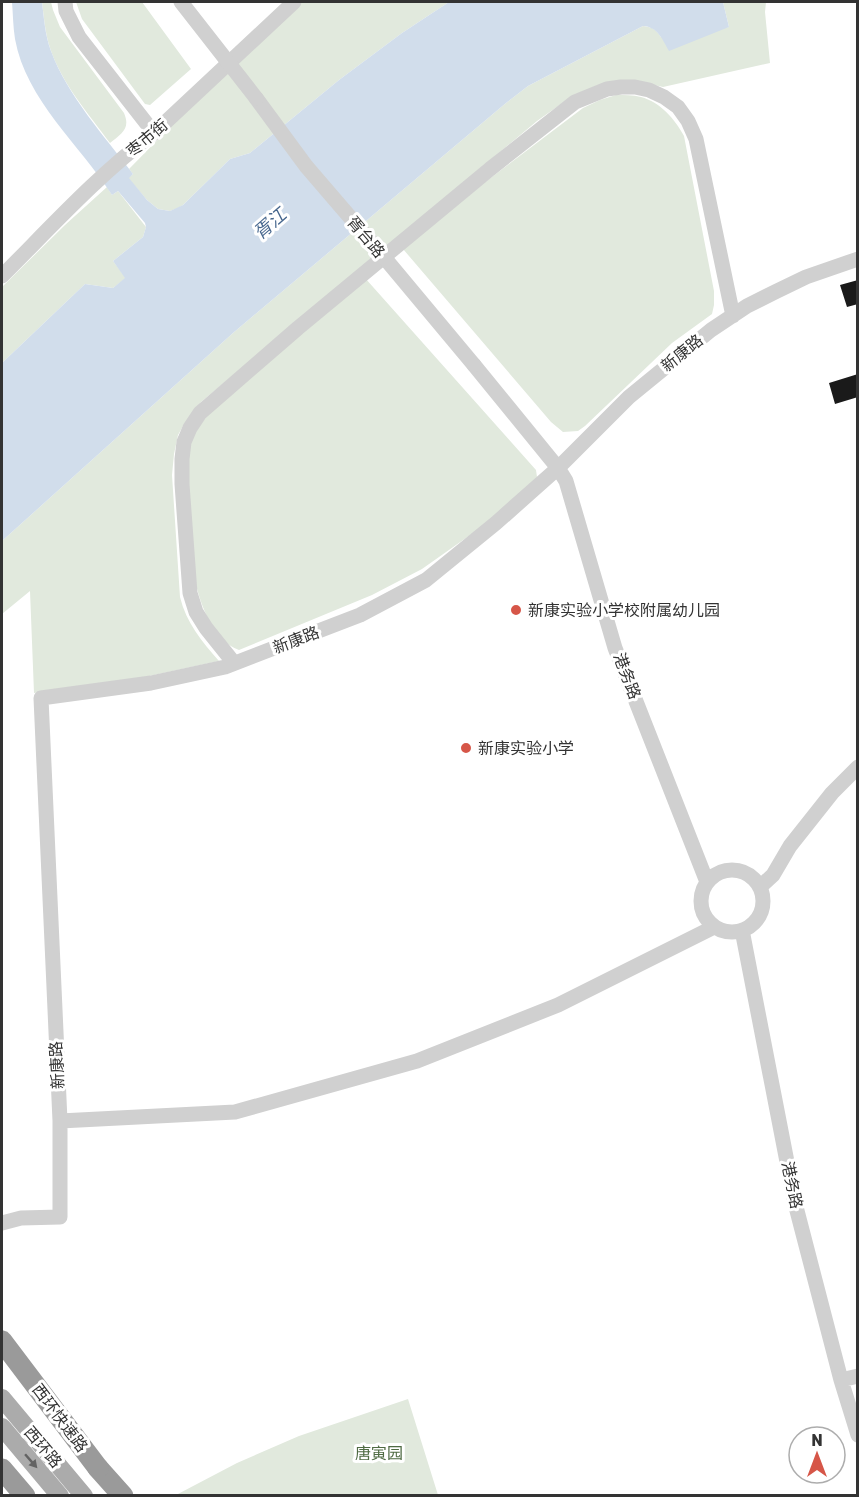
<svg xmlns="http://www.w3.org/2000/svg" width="859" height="1497" font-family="Rubik,'Noto Sans SC',sans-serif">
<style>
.green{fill:#e1e9dd}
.water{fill:#d1ddeb}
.building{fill:#1a1a1a}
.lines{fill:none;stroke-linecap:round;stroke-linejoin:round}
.minor{stroke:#d0d0d0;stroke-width:15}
.major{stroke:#ababab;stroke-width:18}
.highway{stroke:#9a9a9a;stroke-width:21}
.minor-bridge{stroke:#d0d0d0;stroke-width:15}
.highway-bridge{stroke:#9a9a9a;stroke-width:21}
.oneway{fill:#636363}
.poi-dot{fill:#d65648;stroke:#fff;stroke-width:2}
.labels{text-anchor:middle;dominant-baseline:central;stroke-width:6;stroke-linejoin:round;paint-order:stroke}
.street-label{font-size:16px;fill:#333;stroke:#fff}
.poi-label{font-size:16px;fill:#333;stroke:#fff;text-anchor:start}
.park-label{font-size:16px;fill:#4f6b43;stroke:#fff}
.water-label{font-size:18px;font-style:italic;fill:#47678e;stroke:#fff}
</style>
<rect width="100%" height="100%" fill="#fff"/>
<path class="green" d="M42,2H51L53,10L60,27L124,113C131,129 121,134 110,143C88,113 62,84 50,48C45,33 44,17 42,2Z
M76,2H142L191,69L150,105L145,104L82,19Z
M298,2H449L402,33L339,80L250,153L230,159L183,205L178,208L170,211L158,209L147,200L128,178L133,174L129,169L242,54Z
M723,2H766L765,12L770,63L663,87L650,84L575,94L537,121L201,402L183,426L178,435L174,454L172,475L180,597C186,622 202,642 219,661L126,681L34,693L30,591L2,614V541L233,333L506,103L528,86L643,26C653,27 656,30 661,37L729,27Z
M616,95C624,95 633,95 641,97C660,102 675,119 684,136L714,291V305L712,314L672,343L585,426L578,431L563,432L551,422L403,249L484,183L583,108L600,100Z
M107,187L112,195L118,191L146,227L143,237L113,261L126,278L113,288L85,284L2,363V287L65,225Z
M365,278L536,470L537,477L524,497L422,569L372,595L239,650C214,641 200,605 195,580L186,461C189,441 195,430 208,415Z
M408,1399L438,1495H176L237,1463L299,1436Z"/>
<path class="water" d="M12,2H42C44,18 45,35 51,51C67,95 105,137 133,174L129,178L147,200L158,209L170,211L183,205L230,159L250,153L339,80L402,33L449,2H723L729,27L669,51C662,39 658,27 643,26L528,86L506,103L233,333L2,541V363L85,284L113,288L125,278L113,261L143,237L146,227L145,223L118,191L112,195C80,145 26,100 15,39C13,27 13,14 12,2Z"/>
<path class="building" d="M858,280V304L847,307L840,285Z
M858,374V397L835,404L829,383Z"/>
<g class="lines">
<path class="minor" d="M65,2L66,11L79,37L154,133
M256,98L306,166L373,244
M2,276C51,227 98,175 154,133L294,2
M474,365L558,468L566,481L615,648L707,882
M234,663L206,628L196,612L190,593L182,484V459L184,442L190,428L200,413L298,328L490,169L575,102L607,89L621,87H635L649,90L664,97L678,107L688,121L696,139L733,316
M701 901a31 31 0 1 1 62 0a31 31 0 1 1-62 0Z
M760,887L773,875L790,846L832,793L858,767
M742,930L795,1203L841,1380L858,1435
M60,1121L41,698L151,683L225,667L360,615L426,580L496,523L558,468L629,397L711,330L747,306L775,292L806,277L858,259
M2,1223L21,1218L60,1217V1121L235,1112L417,1061L558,1005L714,927
M841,1380L858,1376"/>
<path class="major" d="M2,1398L84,1496
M2,1427L60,1496"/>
<path class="highway" d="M98,1468L123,1496
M2,1469L25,1496"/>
<path class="minor-bridge" d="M181,2L256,98
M373,244L474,365"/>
<path class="highway-bridge" d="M2,1341L98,1468"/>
</g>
<defs><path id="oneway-solid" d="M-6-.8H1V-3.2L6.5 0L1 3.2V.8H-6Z" transform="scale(1.5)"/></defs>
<use class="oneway" href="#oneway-solid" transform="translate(31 1461) rotate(49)"/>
<g class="poi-dot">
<circle cx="516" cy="610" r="6"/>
<circle cx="466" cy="748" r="6"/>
</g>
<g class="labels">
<g class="street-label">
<text transform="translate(147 138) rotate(-40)">枣市街</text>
<text transform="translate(366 237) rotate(50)">胥台路</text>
<text transform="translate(682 353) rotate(-39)">新康路</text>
<text transform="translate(296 640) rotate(-21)">新康路</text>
<text transform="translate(627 676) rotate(69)">港务路</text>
<text transform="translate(57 1065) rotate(-93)">新康路</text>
<text transform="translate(792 1185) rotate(78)">港务路</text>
<text transform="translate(60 1418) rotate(53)">西环快速路</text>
<text transform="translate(43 1447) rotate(50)">西环路</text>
</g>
<g class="poi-label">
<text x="528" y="610">新康实验小学校附属幼儿园</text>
<text x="478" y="748">新康实验小学</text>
</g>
<g class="park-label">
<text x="379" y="1453">唐寅园</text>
</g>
<g class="water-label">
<text transform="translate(270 224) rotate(-41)">胥江</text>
</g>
</g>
<rect width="859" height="1497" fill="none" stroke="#333333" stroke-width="6"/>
<g transform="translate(817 1455)"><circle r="28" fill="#ffffff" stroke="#adadad" stroke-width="1.5"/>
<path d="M0-4.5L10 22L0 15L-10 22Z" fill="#d65648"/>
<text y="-9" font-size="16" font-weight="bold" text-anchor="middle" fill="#333333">N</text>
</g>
</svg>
